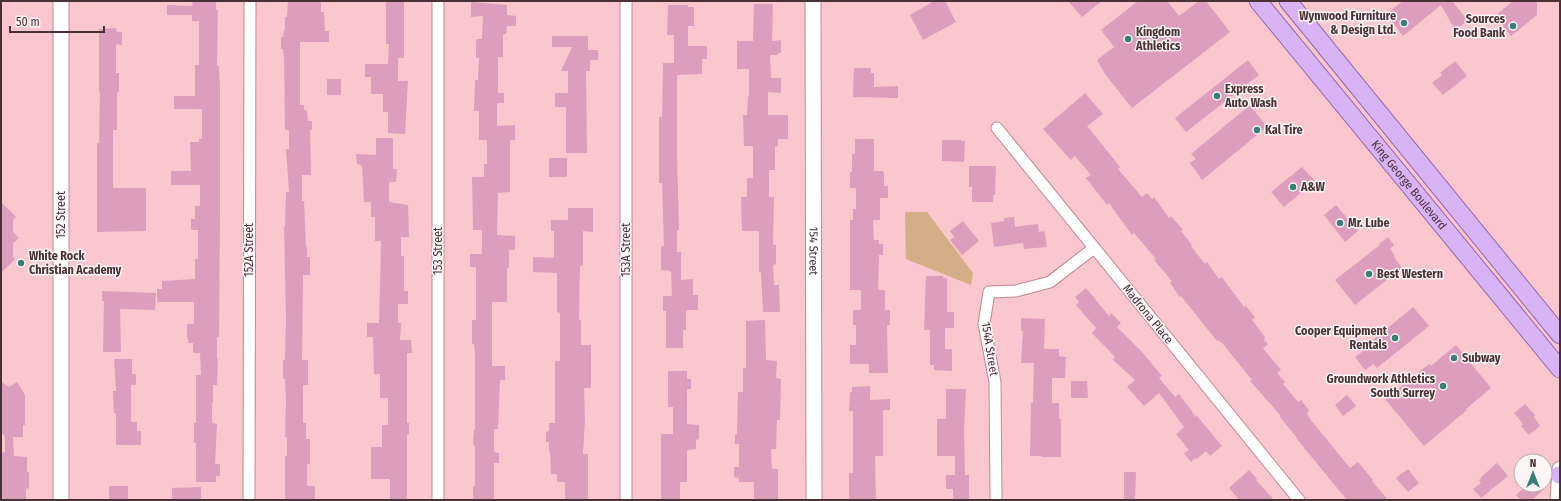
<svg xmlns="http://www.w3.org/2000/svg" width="1561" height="501" font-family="'Fira Sans Condensed',sans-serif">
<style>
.green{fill:#d3ae86}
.building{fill:#dd9dbc}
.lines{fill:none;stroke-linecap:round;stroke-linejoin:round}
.street-casing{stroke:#c38791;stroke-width:13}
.secondary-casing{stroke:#c38791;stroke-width:17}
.primary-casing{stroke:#9565ad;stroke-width:19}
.street{stroke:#fff;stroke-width:11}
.secondary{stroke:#fff;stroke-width:15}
.primary{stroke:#d8b3f5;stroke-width:17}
.poi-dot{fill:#377f79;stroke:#fcf5f6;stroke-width:1.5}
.labels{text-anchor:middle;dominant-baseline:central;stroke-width:3;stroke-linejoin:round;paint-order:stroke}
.poi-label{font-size:12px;font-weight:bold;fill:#4a3135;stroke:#fcf5f6;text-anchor:start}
.street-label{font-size:12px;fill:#4a3135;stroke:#fcf5f6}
</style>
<rect width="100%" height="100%" fill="#fac7ce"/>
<path class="green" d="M905,212H927L973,273L971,285L906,259Z"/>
<path class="building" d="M193,1H216V10H218L217,66H219L220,88V215L219,337H217V359H218L217,385H213V403H212V423L217,424L215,464H220V476H216V482H196V443H194V423H196V375H201L200,353H193V343H188V338H187V324H194V302H157V289H162V281L195,279V259H198V230H191V219H195V206H200V185H171V171H191L190,142H199V139H202V109H174V96H195V65H199V21H192V15H167V5L192,6Z
M288,1H321V12H324L325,31H329V42H300V105H304V110H307L308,121H312V130H310L311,175H302V201H304L306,247H307V257H310V275H303L302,360H308V385H303V423H306V439H310V464H307V486H315V500H285V456H287V437H285L286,400L285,379H283V360H285L286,319L284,227H285L286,192H289L286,149H289V130H285L284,58L283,49H281V37H283L284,30H285V17H287Z
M386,1H404V58H398V81H408L405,134L388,133V112H383V94H371V77H365V64H388L389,44H386Z
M934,1H945L956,22L923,40L910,15Z
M1068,1H1102L1082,17Z
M1138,1H1167L1179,16L1199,1H1206L1230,32L1132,108L1105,74L1097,60L1114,47L1101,30Z
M1403,1H1452L1468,21L1455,30L1441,5L1403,36L1390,19V11Z
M1513,1H1537V15L1511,36L1495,16Z
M471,2L507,5V15L516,16V26H507L506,34H503V57H498V93H504V103H497V126L515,125V140H510V192L498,193L497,235L515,236V250H509V268H507V302H492V366H505V380H500L498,429H494V452L499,453V463H494V500H473V486H475V446L473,445L474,430H475V353L474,344H472V320H476V267H470V254H482V230H473L472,177H484V164H487V140H479V111H474L475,80H478V78L479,58H476V42L477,39H482L483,16L471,17Z
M754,4H773L772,41L781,40V53H778V55H770L771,78H781V93L768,92V115H788V139H778V147L775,146V170H769V197H774L773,245H776V264L773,265L774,285H779L780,312H763L761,272H759V231H742L741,197H747V178H753V146H744L743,115H747L748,96H749V69H737V41H753Z
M668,5H688V7H694V26H688V46H707V59H702V74L677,75V155L679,230H677V252H681V280L693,279V295H698V310H686V330H683V348H666V311H663V296H672L671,271L661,270V246H664L662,183H659V117H662L663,63H674V35H667Z
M116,28L117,32H122V45L116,44V73H119V92H117V130H113V188H146V231L97,232V143H99L100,92H99V29Z
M552,36H588V50H598V60H590V71H586L587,153H566V107H555V93H568V71H561L572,47H552Z
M1248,60L1259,75L1186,132L1175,118Z
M1455,61L1467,76L1443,95L1432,83L1442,75L1440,73Z
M854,68H871V73H874V87L898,86V98L853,97Z
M327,79H341V95H327Z
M1085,93L1103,114L1087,126L1120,167L1118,169L1142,197L1147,193L1152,199L1154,197L1169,218L1171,216L1183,230L1181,231L1192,245L1191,246L1205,264L1207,262L1219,279L1222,277L1244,307L1246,306L1255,317L1252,320L1265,337L1264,340L1268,344L1263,348L1281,370L1277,373L1285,382L1283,384L1298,402L1301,400L1309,410L1307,413L1310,419L1350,468L1358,462L1373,480L1372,481L1388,500H1347L1296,438H1297L1280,417L1281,416L1250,381L1252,380L1223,344L1218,340L1217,341L1181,296L1180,297L1170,283L1172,281L1154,260L1156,259L1134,233L1132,235L1109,203L1107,205L1086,178L1091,175L1075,156L1071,160L1043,129Z
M1250,105L1267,127L1202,180L1190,163L1196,159L1191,154Z
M376,138H393V169H397L396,182H389V202L408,205L409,237H401V256H404V291H408V304H398V323H401L400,340H411L412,353H407V423H409V434H407V500H390V479H371V447H382V425H388V398H380V374H374L373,337H367V323H379L381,241H375V217H371V202H364L362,165L357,164L356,154L376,155Z
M855,139H874V171H883V173H884V186H888V198H880V220H873L874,240H879V244H883V255H879L878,290H885V310H890V325H887L888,373H869V364H850V345H856V325H853V310H861V290H850V220H853V209H856V188H850V172H852V154H855Z
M942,140H961V141H965L964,162L942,161Z
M549,158H567V177H549Z
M969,166H996L995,195H993V202H972V187H969Z
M1302,167L1315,181L1284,207L1271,192Z
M1,202L16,217L13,220V232L19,238L13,243V257L15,259L1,273Z
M1336,205L1358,231L1345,242L1324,215Z
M568,208H593V232L583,231V266H580L579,320H581V345H591V388H584L585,419L583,454H588V500H565V482H557V474H551L550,451H549V442H546V432L549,431V423H555V361H560V313L557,312V273L533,272V257L554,258V231H551V220H568Z
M1014,217L1015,227L1038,224L1039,232L1044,231L1045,234L1047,247L1024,249L1023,243L994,247L991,223L1004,221V218Z
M963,221L979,241L962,255L950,240L954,237L950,231Z
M1388,237L1394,245L1390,249L1395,256L1394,257L1402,268L1355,305L1335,280L1380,245L1379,244Z
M926,276H943V278H947V312H954V328H945V349H952V371L934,370V365H930V330H924Z
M1086,288L1109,316L1111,313L1121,323L1117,327L1142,352L1162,376L1159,378L1175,397L1179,394L1196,417L1197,416L1222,446L1210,456L1206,451L1197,459L1195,458L1191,462L1184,453L1189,450L1176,434L1184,427L1159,393L1144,406L1127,387L1135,380L1113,360L1115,357L1092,333L1096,328L1076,305L1079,302L1075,297Z
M102,291L156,293L155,310L120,309L121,352H103L104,301H102Z
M1413,307L1429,326L1377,368L1373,364L1365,370L1355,357L1363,351L1361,350Z
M1021,318L1045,319L1044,349H1059V356L1066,357L1065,378H1052V403H1059V419H1061V457H1041V456H1030L1031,403H1033L1034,363H1021L1023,331H1021Z
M765,320L766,360L777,361L776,378L781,379L780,420H777L776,449H771L772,469H778V500H754V482H739V478L734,477V467H739V444H735V434H737L738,392H743V368H746V321Z
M1456,345L1491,388L1466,409L1467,410L1424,446L1385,399L1429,364L1431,366Z
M114,359H132V374H136V385H131V422H137V431H141V445H116V413H114L113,391H116Z
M668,371H687V379H691V389H687V424L699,425V439L696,440V449L687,450V482H680V500H661V434H673V407H668Z
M1071,381H1087L1088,398H1071Z
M1,382L9,387L17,382L25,395V425H23V437H13L14,456L27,457V472H29V488L26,489V500H1V453L5,452V437L1,432Z
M870,386V400L890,399V410H883V456H875L876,500H849V473H853V411H849L850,392H852V387Z
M946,389H966L964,431L965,475H969V500H953V489H946V475H955V456H937V419H946Z
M1347,395L1356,406L1343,416L1335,405Z
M1525,404L1535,415L1534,417L1540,426L1529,435L1521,426L1523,424L1514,413Z
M1497,463L1508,476L1481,498L1473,489L1481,483L1479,480L1481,479L1480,478Z
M1408,469L1419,483L1408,492L1396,478Z
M1249,470L1257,479L1256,480L1274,500H1239L1229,488Z
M1124,472H1136L1135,500H1124Z
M1527,485H1537L1542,491L1532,500H1521L1516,495Z
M109,486H128V500H109Z
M201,487V500H172V488Z"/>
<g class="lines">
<g class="street-casing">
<path id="street" d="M997,128L1299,500
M249,500L250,1
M438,500V1
M626,500V1
M996,500L995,382L984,324L989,292L1016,291L1050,282L1094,248"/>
</g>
<g class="secondary-casing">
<g id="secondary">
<path id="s1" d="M813,1L814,500"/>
<path d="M61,500V1"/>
<path d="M1558,500L1560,469"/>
</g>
</g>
<g class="primary-casing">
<g id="primary">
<path id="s2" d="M1258,1L1560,369"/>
<path d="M1288,1L1560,335"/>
<path d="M1559,475H1560"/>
</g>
</g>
<use href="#street" class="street"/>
<use href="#secondary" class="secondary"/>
<use href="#primary" class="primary"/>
</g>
<g class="poi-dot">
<circle cx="1404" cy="23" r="4"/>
<circle cx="1513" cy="26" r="4"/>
<circle cx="1128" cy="39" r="4"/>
<circle cx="1217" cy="96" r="4"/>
<circle cx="1257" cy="130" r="4"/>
<circle cx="1293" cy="187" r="4"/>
<circle cx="1340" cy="223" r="4"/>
<circle cx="21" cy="263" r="4"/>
<circle cx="1369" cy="274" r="4"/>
<circle cx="1395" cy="338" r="4"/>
<circle cx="1454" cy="358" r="4"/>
<circle cx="1443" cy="386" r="4"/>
</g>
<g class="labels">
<g class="poi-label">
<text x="1396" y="16" text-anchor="end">Wynwood Furniture<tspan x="1396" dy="14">&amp; Design Ltd.</tspan></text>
<text x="1505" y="19" text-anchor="end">Sources<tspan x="1505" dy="14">Food Bank</tspan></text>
<text x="1136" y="32">Kingdom<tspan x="1136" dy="14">Athletics</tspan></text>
<text x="1225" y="89">Express<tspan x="1225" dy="14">Auto Wash</tspan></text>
<text x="1265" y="130">Kal Tire</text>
<text x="1301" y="187">A&amp;W</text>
<text x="1348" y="223">Mr. Lube</text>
<text x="29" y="256">White Rock<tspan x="29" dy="14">Christian Academy</tspan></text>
<text x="1377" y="274">Best Western</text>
<text x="1387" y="331" text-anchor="end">Cooper Equipment<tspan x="1387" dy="14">Rentals</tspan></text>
<text x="1462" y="358">Subway</text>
<text x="1435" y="379" text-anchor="end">Groundwork Athletics<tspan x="1435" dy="14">South Surrey</tspan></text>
</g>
<g class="street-label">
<text stroke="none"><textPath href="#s2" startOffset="238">King George Boulevard</textPath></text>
<text transform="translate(61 215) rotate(-90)">152 Street</text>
<text transform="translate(249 250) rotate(-90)">152A Street</text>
<text transform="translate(626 250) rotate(-90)">153A Street</text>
<text stroke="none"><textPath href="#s1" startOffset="250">154 Street</textPath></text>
<text transform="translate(438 251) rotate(-90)">153 Street</text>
<text transform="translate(1148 314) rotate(51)">Madrona Place</text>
<text transform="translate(990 349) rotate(81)">154A Street</text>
</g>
</g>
<rect width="1561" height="501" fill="none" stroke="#4a3135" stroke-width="4"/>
<g transform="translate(1533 473)"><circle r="19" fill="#fcf5f6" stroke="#b5a7a9"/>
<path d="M0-3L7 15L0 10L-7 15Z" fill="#377f79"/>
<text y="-6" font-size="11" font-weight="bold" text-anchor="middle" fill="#4a3135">N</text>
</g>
<path d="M10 26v6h94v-6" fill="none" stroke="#4a3135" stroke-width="2"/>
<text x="16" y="26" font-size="12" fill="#4a3135" stroke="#fcf5f6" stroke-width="3" paint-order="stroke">50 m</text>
</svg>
